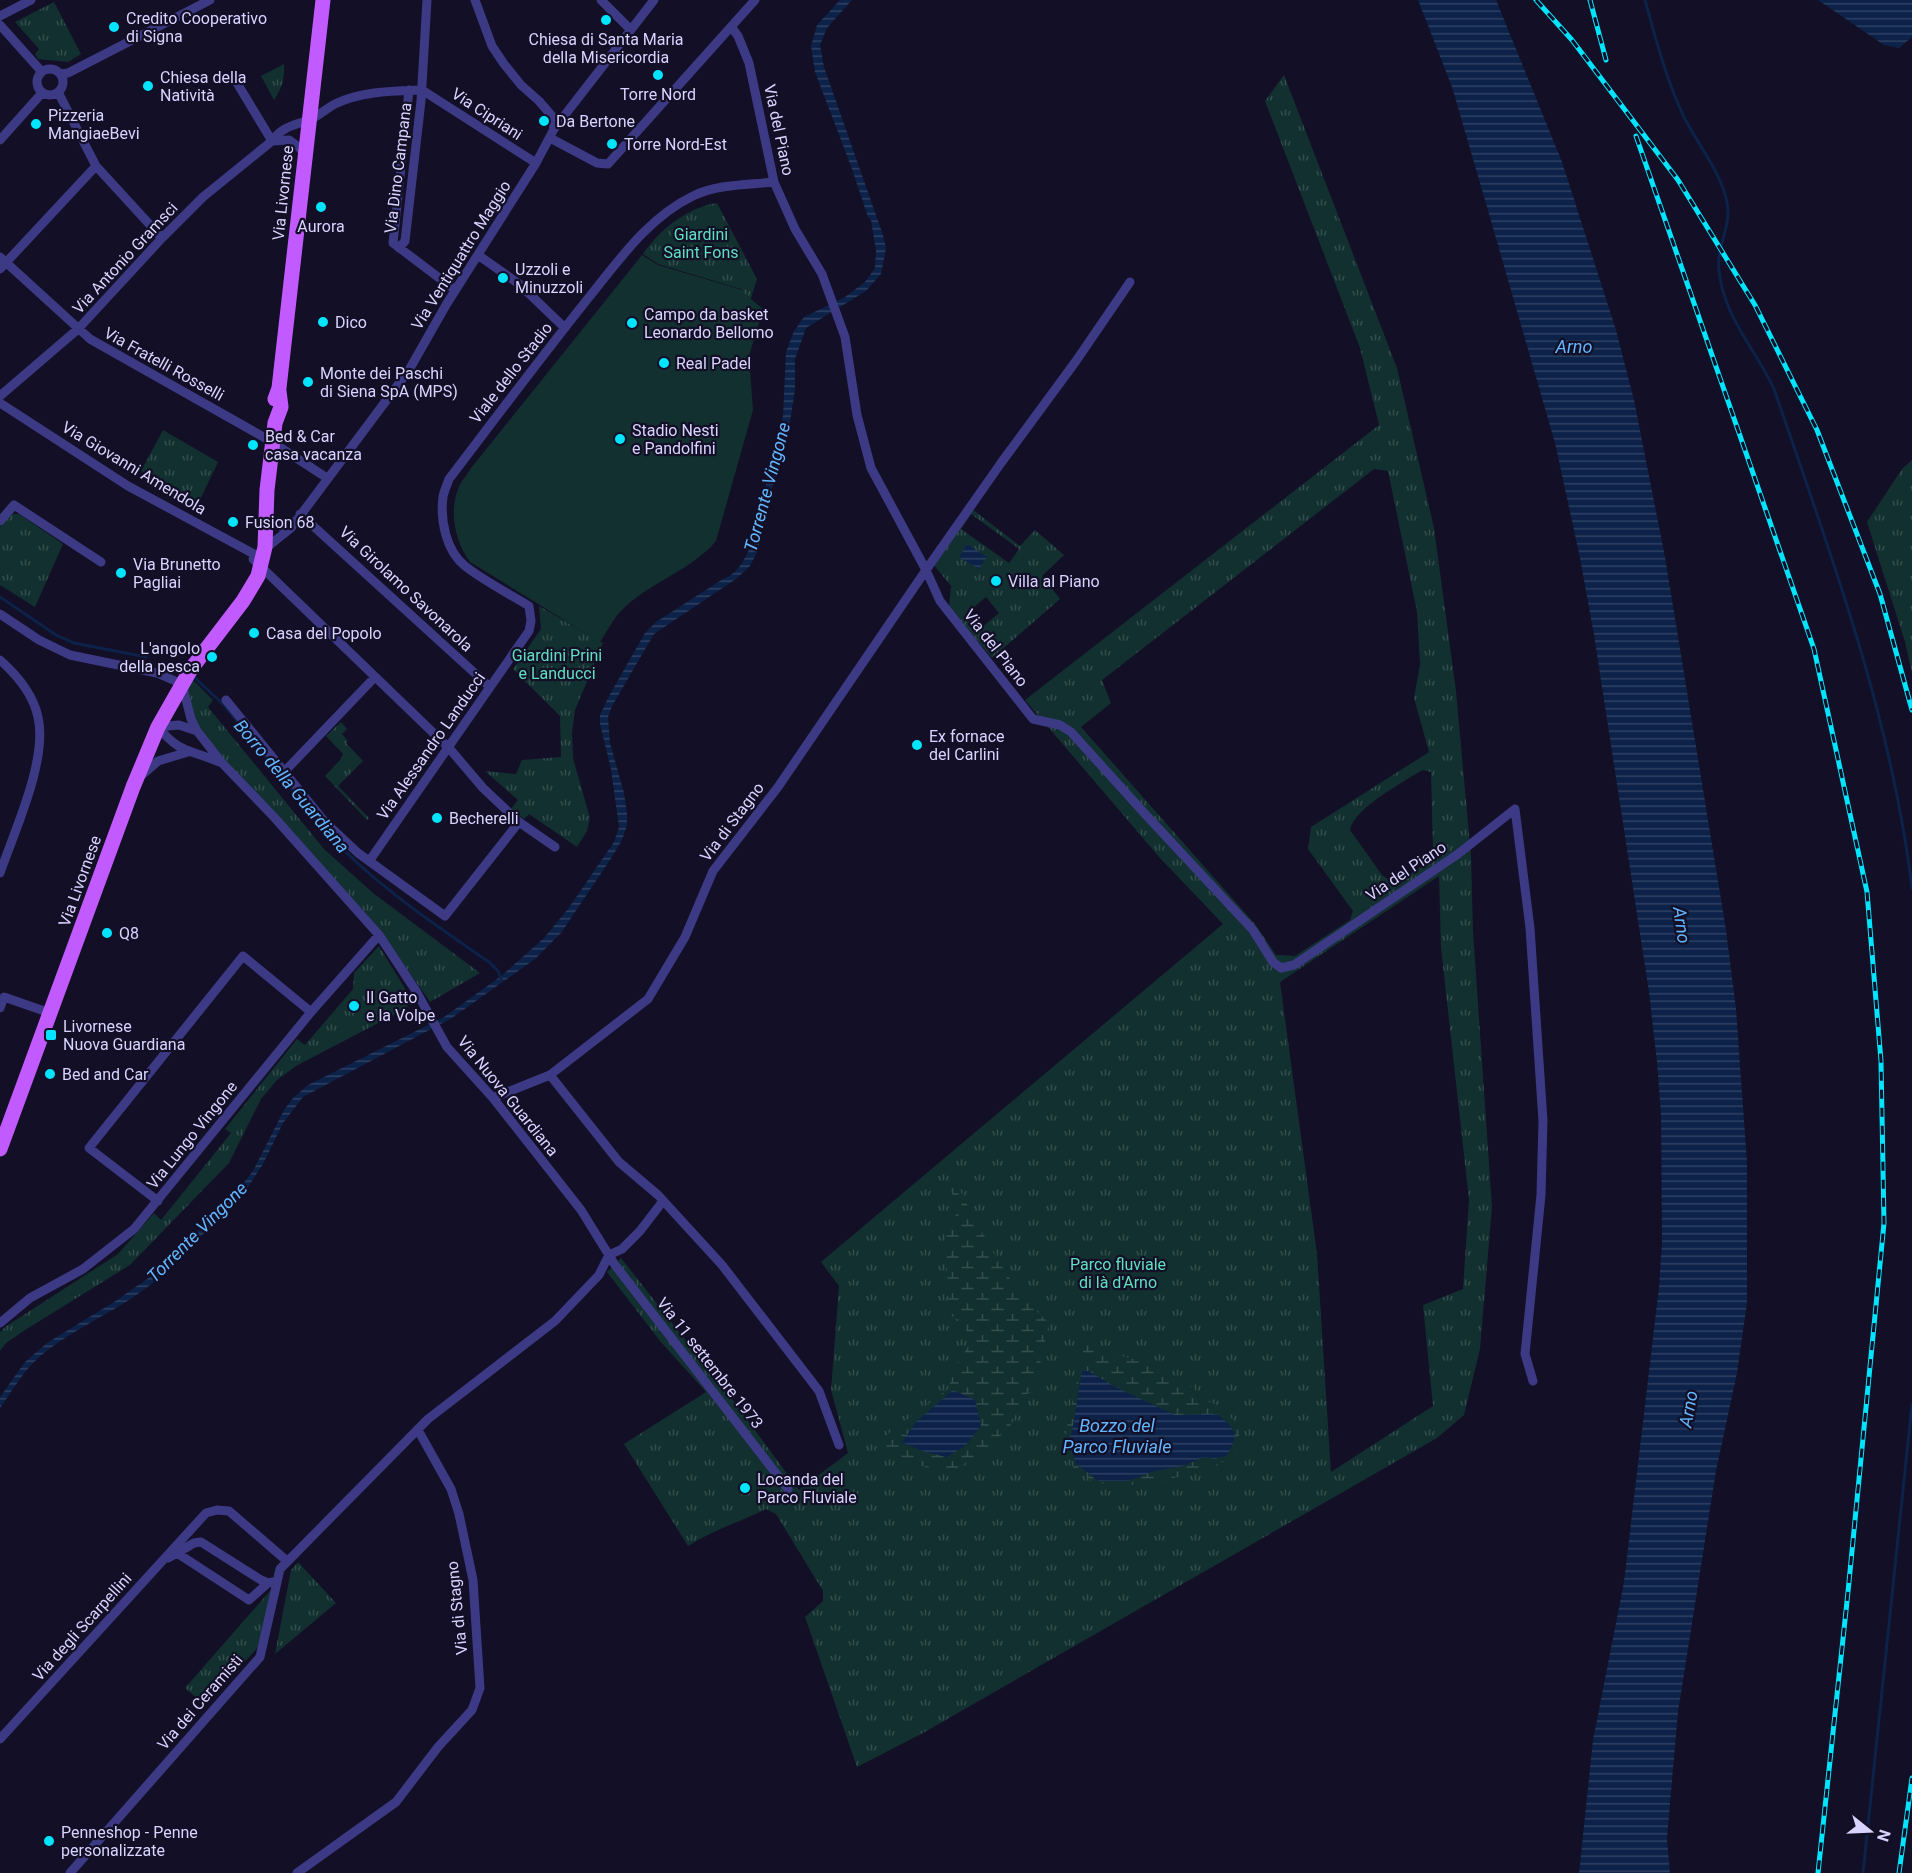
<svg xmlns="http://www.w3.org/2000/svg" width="1912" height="1873" font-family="Roboto,sans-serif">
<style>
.grass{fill:url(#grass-tufts);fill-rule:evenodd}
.wetland{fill:url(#wetland-marsh)}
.garden{fill:#12302f}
.water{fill:url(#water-rules)}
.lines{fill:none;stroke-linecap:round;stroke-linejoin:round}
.stream{stroke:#0c2248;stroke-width:3}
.minor{stroke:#3d3a85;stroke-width:9}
.primary{stroke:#c25bff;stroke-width:15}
.rail-casing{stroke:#00e5ff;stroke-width:5}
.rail{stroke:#130f26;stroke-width:3;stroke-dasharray:9;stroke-linecap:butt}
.poi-dot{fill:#00e5ff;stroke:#130f26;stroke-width:2}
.labels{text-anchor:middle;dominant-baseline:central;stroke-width:4.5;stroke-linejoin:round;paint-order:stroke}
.poi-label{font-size:16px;fill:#d9d4ff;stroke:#130f26;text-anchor:start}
.street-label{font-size:16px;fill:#d9d4ff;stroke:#130f26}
.park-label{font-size:16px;fill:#5fe0c0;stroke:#130f26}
.water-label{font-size:18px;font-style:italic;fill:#62b6ff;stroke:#130f26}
</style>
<defs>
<pattern id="grass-tufts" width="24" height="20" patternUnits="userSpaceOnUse" patternTransform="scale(1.5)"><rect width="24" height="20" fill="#12302f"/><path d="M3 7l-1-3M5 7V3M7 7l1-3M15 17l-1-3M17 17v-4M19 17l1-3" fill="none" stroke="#344d4e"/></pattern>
<pattern id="wetland-marsh" width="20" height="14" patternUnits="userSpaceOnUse" patternTransform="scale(1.5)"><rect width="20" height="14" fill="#12302f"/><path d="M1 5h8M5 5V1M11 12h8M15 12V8" fill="none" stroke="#344d4e"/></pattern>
<pattern id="water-rules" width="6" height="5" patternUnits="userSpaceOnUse" patternTransform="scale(1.5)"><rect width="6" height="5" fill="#0c2248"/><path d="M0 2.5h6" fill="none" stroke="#2f4163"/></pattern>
</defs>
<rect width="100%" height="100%" fill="#130f26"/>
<path class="grass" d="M54,2L81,54L68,62L38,59L35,54L39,49L15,22Z
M284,64C285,77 282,89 274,100L261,76Z
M1284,75L1397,368L1434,528L1456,691L1471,856L1473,931L1492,1207L1480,1349L1464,1415L1437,1438L923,1733L857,1767L805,1617L823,1601V1591L776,1514L766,1509C740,1522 713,1530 688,1546L624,1444L706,1392L660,1341L607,1272L621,1258L735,1403L799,1490L848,1453L831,1390L839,1286L821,1262L1223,924L1160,858L1025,700L1379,425L1360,348L1265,101ZM1374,469L1388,471L1417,612L1420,664L1414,698L1429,752L1311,827L1308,849L1353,911L1350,920L1295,956L1276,955L1255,924L1081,727L1111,703L1102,680ZM1422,770L1431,772L1433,851L1424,865L1395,884L1382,875L1350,830C1354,808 1404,782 1422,770ZM1439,876L1441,948L1469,1200L1463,1289L1423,1305L1433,1406L1331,1472L1317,1254L1280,982Z
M717,203L757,279L750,302L727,334L741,289L658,264L643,254C659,230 688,207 717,203Z
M163,430L218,462L198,504L141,471Z
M1912,460V673L1905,642L1867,522L1902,469Z
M972,509L1020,546L1035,530L1064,555L1042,576L1060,599L992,658L949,608L951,586L932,563ZM971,514L1019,549L1009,563L961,529ZM986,597L999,613L981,628L968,612Z
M11,514H19L63,544L35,607L0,585V527Z
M539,606L603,643L575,710L572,733L573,758L590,818L587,831L577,847L529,814L524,819L511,809L518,800L485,771L516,774L522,760L561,757L560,716L513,669L541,629Z
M191,678L213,700L208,707L324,849L373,893L480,973L430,1002L376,925L201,735C195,719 182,694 191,678Z
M341,722L347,729L342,734L348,741L346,743L363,761L338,786L369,818L367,820L325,776L340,760L343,754L326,736Z
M379,946L412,1000L405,1009L296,1066L277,1080L261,1099L229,1163L130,1265L25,1330L6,1343L0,1351V1332L5,1327L118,1254L154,1213L161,1220L231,1133L225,1129L297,1039L305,1045L353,989L354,973Z
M298,1562L336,1603L275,1654L291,1570Z
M276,1584L261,1644L205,1705L185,1688Z"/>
<path class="wetland" d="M954,1179C980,1228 1006,1286 1049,1323L1034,1392L1022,1395C1018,1405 1016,1418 1010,1426C1000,1438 961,1471 945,1472C932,1472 897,1455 884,1448V1437L948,1389L956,1365L974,1338L949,1313L945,1225L959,1212L948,1182Z
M1085,1343H1096L1118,1355L1141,1361L1163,1377L1193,1387L1203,1400L1218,1405L1239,1426V1446L1225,1461L1199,1472L1160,1481L1131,1485L1096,1483L1073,1467L1064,1441Z"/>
<path class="garden" d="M642,255L658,265L739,289L763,309L749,356L753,410L716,541C691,571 649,582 621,611C613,619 607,632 600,642L470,562C455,542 449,512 458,489C461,481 467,475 471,468Z"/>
<path class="water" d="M840,0H852L827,28L820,45L824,67L883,235L886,248L881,274L866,291L806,328L795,359V390L790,422L768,503L758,550L750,566L736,579L654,634L612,706L608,717L610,743L624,793L627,813V825L622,840L612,857L561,933L535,959L452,1018L303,1097L283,1123L263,1164L246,1190L163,1275L150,1285C114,1314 67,1330 33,1363C21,1375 11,1393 0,1408V1397L25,1362L47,1343L114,1302L157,1272L235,1194L253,1171L284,1110L293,1098L308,1085L444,1017L500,977L544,938L568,909L614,842L619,827L611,769L600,724V715L609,696L645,633L656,622L723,579C755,569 762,500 769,471L768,465L783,416L786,352L794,331L804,317L845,297L865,282L875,268L876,251L871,220L868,217L852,169L815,72L811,46L817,25Z
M1418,0H1496L1562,162L1616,330L1634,400L1665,557L1726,930L1736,1009L1747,1163V1303L1737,1373L1716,1471L1678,1712L1667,1838L1670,1873H1579L1593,1740L1624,1582L1659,1287L1662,1243L1661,1115L1657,1062L1649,992L1594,635L1580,558L1555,443L1487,207L1452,87Z
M1818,0H1912V37L1899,48L1884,45Z
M967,544L987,557L979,569L959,557Z
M1082,1371H1089L1113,1386L1175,1415L1217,1414C1237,1430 1240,1435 1226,1456L1214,1459L1204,1457L1183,1466L1155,1471L1128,1481H1099L1076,1464L1068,1440L1072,1432Z
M953,1390L975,1400L981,1426L965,1446L947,1457L919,1450L902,1442L916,1422Z"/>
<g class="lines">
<path class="stream" d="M1645,0C1656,40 1666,79 1684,117C1697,143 1716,166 1725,194C1735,225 1716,242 1719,270C1723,316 1755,348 1774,389C1830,552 1891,715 1912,888
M0,597L56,635L74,643L146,657
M195,678L225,706L326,832C374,884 431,922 489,962L498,971L501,979
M1863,1873L1912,1404"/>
<path class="minor" d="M601,0L631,30
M0,16L31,0
M0,25L42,72
M732,28L738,36L749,63L774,182L795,229L822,274L845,337L857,415L871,468L926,570L940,601L1033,719L1060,725L1071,732L1146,815L1253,930L1273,962L1281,968L1294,965L1458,854L1515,809L1530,928L1543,1121L1541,1195L1525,1354L1533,1381
M37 82a13 13 0 1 1 26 0a13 13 0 1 1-26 0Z
M60,74L68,73L210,0
M237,83L272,141
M409,90L393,243L455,290
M422,90L536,163
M58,92L96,166L162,238
M554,129L654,0
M550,138L597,163L608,164L755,0
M0,140L42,93
M272,141L289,140L300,148L304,155
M399,248L405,241L421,101L427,0
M478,255L519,284L565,328
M0,257L90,339L267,439
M0,269L96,166
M0,396L78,329L162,238L203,197L272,141C284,125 294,126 311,119C320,115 327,108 335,104C361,91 393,91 422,90
M0,403L128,486L254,554
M272,442L327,478
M300,514L490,687
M266,518L282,527L293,522
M0,521L14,505L101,562
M266,548L291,528L409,370L446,305L536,163L554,129L552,116L539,101L521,85L504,64L492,46L475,0
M0,614L39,640L70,655L157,673L182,684L191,719L197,731L222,763L273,816L379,935L416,991L447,1047L493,1098L581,1210L615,1265L788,1489
M0,660C17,675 33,694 38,717C48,760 14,832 0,873
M226,700L325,822L358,853L445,916L519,822L483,788L449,748L253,559
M158,727C180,754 190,749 219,762
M158,727L179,725L197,731
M285,771L375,677
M143,774L158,761L188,752
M519,822L555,847
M370,860L529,631L531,621L529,606C508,593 484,581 465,566C446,551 440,520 443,497C444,491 447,485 449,479C494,420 539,360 586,301C617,263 647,218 693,196C717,184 747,185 774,182
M0,1008L4,997L50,1013
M550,1075L619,1162L658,1195L722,1265L819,1391L839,1445
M493,1098L550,1075L648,999L685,937L713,871L778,787L926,570L1001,463L1076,361L1130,282
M158,1201L89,1148L243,956L311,1012
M0,1323L30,1298L83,1269L134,1229L311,1012L379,935
M177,1553L194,1543L201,1542L261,1580L268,1583L273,1582
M168,1558L177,1553L249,1600L268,1583
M0,1739L206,1513L217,1510L229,1511L287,1561
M70,1873L260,1657L280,1569L428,1419L555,1321L599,1275L609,1255L622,1249L640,1231L663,1201
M297,1873L396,1802L438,1747L472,1710L480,1688L473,1580L459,1514L451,1489L418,1430"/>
<path class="primary" d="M275,399L279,388L323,0
M0,1149L133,787L158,727L191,669L243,601L258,576L265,547L267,490L275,423L281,407L279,391"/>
<g class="rail-casing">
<path id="rail" d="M1536,0L1572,40L1678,180L1755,305L1817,430L1880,594L1912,710
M1590,0L1606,60
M1636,136L1814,649L1867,892L1881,1061L1884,1223L1848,1592L1818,1873
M1899,1873L1912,1778"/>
</g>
<use href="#rail" class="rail"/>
</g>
<g class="poi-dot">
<circle cx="606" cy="20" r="6"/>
<circle cx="114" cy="27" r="6"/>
<circle cx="658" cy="75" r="6"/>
<circle cx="148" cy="86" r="6"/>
<circle cx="544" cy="121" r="6"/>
<circle cx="36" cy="124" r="6"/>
<circle cx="612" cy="144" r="6"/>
<circle cx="321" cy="207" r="6"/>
<circle cx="503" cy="278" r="6"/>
<circle cx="323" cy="322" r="6"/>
<circle cx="632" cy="323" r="6"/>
<circle cx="664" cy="363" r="6"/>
<circle cx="308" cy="382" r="6"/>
<circle cx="620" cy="439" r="6"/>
<circle cx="253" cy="445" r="6"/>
<circle cx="233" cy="522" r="6"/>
<circle cx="121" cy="573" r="6"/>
<circle cx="996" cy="581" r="6"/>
<circle cx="254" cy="633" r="6"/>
<circle cx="212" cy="657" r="6"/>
<circle cx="917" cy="745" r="6"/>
<circle cx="437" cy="818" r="6"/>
<circle cx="107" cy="933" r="6"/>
<circle cx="354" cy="1006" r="6"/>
<rect x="45" y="1029" width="12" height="12" rx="3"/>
<circle cx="50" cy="1074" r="6"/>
<circle cx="745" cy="1488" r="6"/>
<circle cx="49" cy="1841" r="6"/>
</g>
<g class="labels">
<g class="poi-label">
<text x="126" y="18">Credito Cooperativo<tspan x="126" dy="18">di Signa</tspan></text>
<text x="606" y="39" text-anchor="middle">Chiesa di Santa Maria<tspan x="606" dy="18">della Misericordia</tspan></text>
<text x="160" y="77">Chiesa della<tspan x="160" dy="18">Natività</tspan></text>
<text x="658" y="94" text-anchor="middle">Torre Nord</text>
<text x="48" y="115">Pizzeria<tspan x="48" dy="18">MangiaeBevi</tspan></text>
<text x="556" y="121">Da Bertone</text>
<text x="624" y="144">Torre Nord-Est</text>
<text x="321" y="226" text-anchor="middle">Aurora</text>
<text x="515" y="269">Uzzoli e<tspan x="515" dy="18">Minuzzoli</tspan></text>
<text x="644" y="314">Campo da basket<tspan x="644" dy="18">Leonardo Bellomo</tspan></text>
<text x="335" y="322">Dico</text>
<text x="676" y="363">Real Padel</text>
<text x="320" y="373">Monte dei Paschi<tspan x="320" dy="18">di Siena SpA (MPS)</tspan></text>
<text x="632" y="430">Stadio Nesti<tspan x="632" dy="18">e Pandolfini</tspan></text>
<text x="265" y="436">Bed &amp; Car<tspan x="265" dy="18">casa vacanza</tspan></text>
<text x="245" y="522">Fusion 68</text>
<text x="133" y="564">Via Brunetto<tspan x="133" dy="18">Pagliai</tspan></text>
<text x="1008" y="581">Villa al Piano</text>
<text x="266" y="633">Casa del Popolo</text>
<text x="200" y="648" text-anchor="end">L'angolo<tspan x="200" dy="18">della pesca</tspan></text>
<text x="929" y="736">Ex fornace<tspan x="929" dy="18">del Carlini</tspan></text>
<text x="449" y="818">Becherelli</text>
<text x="119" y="933">Q8</text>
<text x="366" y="997">Il Gatto<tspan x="366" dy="18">e la Volpe</tspan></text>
<text x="63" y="1026">Livornese<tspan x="63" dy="18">Nuova Guardiana</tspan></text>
<text x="62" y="1074">Bed and Car</text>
<text x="757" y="1479">Locanda del<tspan x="757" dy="18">Parco Fluviale</tspan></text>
<text x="61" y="1832">Penneshop - Penne<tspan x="61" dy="18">personalizzate</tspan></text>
</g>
<g class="street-label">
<text transform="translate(487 114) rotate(33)">Via Cipriani</text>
<text transform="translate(779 130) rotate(78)">Via del Piano</text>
<text transform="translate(398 168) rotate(-83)">Via Dino Campana</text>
<text transform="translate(283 193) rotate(-84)">Via Livornese</text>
<text transform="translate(461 255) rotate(-58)">Via Ventiquattro Maggio</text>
<text transform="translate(125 258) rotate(-47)">Via Antonio Gramsci</text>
<text transform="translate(164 364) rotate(29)">Via Fratelli Rosselli</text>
<text transform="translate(511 373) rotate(-52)">Viale dello Stadio</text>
<text transform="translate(134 468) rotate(31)">Via Giovanni Amendola</text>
<text transform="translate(406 589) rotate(43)">Via Girolamo Savonarola</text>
<text transform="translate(996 648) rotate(52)">Via del Piano</text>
<text transform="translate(431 746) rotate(-55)">Via Alessandro Landucci</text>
<text transform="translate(732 822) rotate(-53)">Via di Stagno</text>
<text transform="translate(1406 871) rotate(-34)">Via del Piano</text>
<text transform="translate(80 881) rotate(-70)">Via Livornese</text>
<text transform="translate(508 1096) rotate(51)">Via Nuova Guardiana</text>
<text transform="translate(192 1135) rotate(-51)">Via Lungo Vingone</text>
<text transform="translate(710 1363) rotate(52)">Via 11 settembre 1973</text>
<text transform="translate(457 1608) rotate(-96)">Via di Stagno</text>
<text transform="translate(82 1627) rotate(-48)">Via degli Scarpellini</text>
<text transform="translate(200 1702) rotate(-49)">Via dei Ceramisti</text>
</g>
<g class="park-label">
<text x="701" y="234">Giardini<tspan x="701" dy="18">Saint Fons</tspan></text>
<text x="557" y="655">Giardini Prini<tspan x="557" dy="18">e Landucci</tspan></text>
<text x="1118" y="1264">Parco fluviale<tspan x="1118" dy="18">di là d'Arno</tspan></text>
</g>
<g class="water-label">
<text x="1574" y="346">Arno</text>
<text transform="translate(767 487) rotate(-75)">Torrente Vingone</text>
<text transform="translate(292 786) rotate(50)">Borro della Guardiana</text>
<text transform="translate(1682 925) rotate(82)">Arno</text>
<text transform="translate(197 1232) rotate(-45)">Torrente Vingone</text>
<text transform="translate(1688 1409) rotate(-80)">Arno</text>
<text x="1117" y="1425">Bozzo del<tspan x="1117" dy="21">Parco Fluviale</tspan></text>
</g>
</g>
<g transform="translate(1870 1831) rotate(108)" stroke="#130f26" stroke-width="4.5" paint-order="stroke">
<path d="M0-4.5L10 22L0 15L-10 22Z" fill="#d9d4ff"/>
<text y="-9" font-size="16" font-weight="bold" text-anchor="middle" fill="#d9d4ff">N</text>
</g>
</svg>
